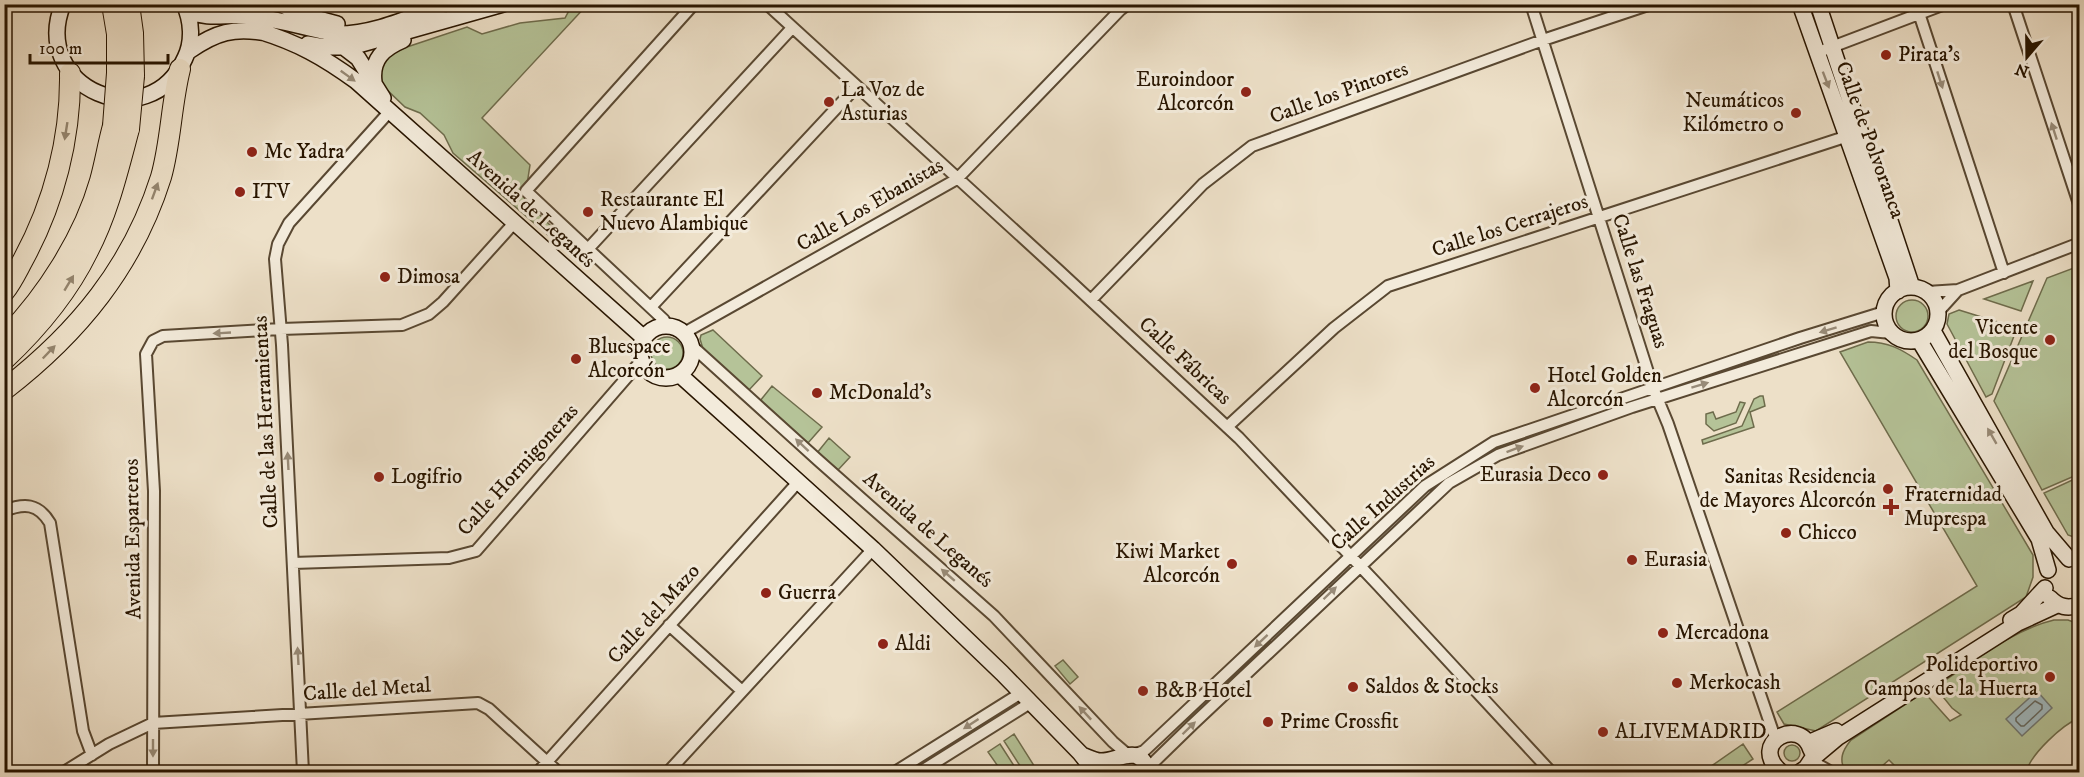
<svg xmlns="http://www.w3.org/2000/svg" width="2084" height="777" font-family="'IM FELL DW Pica',serif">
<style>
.green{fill:#b5c398;stroke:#6e6c4c;stroke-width:1.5}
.water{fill:#a0bac1;stroke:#707874;stroke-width:1.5}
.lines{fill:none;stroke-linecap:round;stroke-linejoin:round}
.shore{stroke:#646860;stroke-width:1.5}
.street-casing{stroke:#594832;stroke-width:14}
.secondary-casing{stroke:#281500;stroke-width:18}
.highway-casing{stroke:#281500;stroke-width:22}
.street{stroke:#f3ebdb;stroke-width:10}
.secondary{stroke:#f3ebdb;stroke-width:15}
.highway{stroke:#ede0c8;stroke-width:20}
.highway-bridge-casing{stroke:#281500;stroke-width:22;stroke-linecap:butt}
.highway-bridge{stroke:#ede0c8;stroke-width:20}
.oneway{fill:#988b78}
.oneway2{fill:#94856e}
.poi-dot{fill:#8f2418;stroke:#f3ebdb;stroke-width:2}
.labels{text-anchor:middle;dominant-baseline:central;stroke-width:6;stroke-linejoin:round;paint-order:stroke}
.poi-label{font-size:21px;fill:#281500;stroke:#f3ebdb;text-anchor:start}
.street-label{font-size:21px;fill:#281500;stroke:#f3ebdb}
</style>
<rect width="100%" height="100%" fill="#ede0c8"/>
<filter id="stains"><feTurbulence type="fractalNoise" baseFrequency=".00333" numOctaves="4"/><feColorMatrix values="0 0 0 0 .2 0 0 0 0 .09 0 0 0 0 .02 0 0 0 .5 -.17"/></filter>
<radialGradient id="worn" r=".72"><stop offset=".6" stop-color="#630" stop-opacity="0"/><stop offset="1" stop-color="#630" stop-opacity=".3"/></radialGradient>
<path class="green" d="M572,5H587L482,118L530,165L526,191L529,204L564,239L563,248L453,153L444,135L420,113L405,107L382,85L379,69L389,53L467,27L482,34L520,23L565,18Z
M2079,266V474L2042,490L1994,401L2047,278Z
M2033,281L2021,311L1984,299Z
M1896 316a16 16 0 1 1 32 0a16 16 0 1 1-32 0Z
M1959,310L2017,328L1992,394L1986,397L1947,324L1949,314Z
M713,330L762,376L749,390L703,349L700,339L701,335Z
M651 353a16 16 0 1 1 32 0a16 16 0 1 1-32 0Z
M1868,342C1888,342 1901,349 1917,360L2033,555V577L2026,597L1816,731L1784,724L1777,712L1977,586L1840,352Z
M772,386L822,427L808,443L760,401Z
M1760,396H1763L1765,406L1750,412L1754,427L1703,444L1702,440L1742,426L1754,399Z
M1740,402L1745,403L1736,423L1714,431L1706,424V414L1713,412L1716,419L1736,412Z
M829,438L850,457L838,470L817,453Z
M2079,477V539L2068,535L2044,493Z
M2054,620H2068L2079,624V718C2062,725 2031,754 2026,772H1901L1889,760L1875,772H1845C1839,759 1842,751 1851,740L1924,692L1950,721L1961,715L1952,708L1935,687C1972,663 2011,630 2054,620Z
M1063,660L1078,677L1070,684L1055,666Z
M1014,734L1038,772H1024L1004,741Z
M1000,744L1018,772H1002L988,752Z
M1743,744L1753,759L1733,772H1714L1710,767Z
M1784 753a8 8 0 1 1 16 0a8 8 0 1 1-16 0Z"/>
<path class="water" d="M2037,691L2052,708L2022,736L2006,719Z"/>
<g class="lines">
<path class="shore" d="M2035,701L2042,705V709L2024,726H2021L2016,721V718Z"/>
<g class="street-casing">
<path id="street" d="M767,4L1057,269L1239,438L1378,585L1551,772
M1531,4L1653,388L1668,424L1773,732L1779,737
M1916,4L2004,273
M2013,4L2080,207
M1816,53L1945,4
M588,249L792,28
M1927,292L1958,290L2080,243
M1091,300L1203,184L1252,146L1543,40L1651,4
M651,307L856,87
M1938,312L1958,290
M663,326L664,320L526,191L694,4
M684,333L957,179L1120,10L1128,4
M692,346L819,461L994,616L1113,742L1127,754
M1227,427L1334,328L1388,286L1848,136
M4,511C24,503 38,503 50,523L83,731L92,755
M293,563L449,558L476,551L641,361
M669,625L742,691
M1133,755L1144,751L1425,486L1494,442L1800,338L1884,312
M1810,760L1831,772
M1149,770L1155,761L1192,725L1449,483L1498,455L1632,407L1871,331L1891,333
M64,772L109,744L153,723L478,703L489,709L558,772
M153,772L154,491L146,354L153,341L163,336L281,329L402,325L429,314L443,302L514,223
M303,772L282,345L275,259L278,244L289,223L390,111
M538,772L799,481
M668,772L873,549
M895,772L1021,693
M920,772L1030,703"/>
</g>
<g class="secondary-casing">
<path id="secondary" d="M63,4C29,88 149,139 185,58C193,42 192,21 184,4
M281,4L300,14L337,24
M1800,4L1897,278L1898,291
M1818,4L1912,287
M187,11C210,20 224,14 247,16C277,18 308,29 338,34C376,34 412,16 447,4
M259,31C298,43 323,57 356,81L644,338
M308,44C325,48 341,48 358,45L503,4
M341,45L358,58L383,98
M189,51C216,32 234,27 267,33
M374,82C371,59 384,48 403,40
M1884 314a27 27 0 1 1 54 0a27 27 0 1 1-54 0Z
M640 352a26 26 0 1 1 52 0a26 26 0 1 1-52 0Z
M1933,331L2046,532L2069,559
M1919,340L2039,539L2048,570
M680,375L873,549L1002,673L1080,753L1095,772
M2050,598C2059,607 2067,609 2080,605
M2011,620L2021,614L2045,588
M1808,743L1836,731
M1082,755C1088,757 1094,761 1101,761C1120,761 1139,742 1149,772
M1781,772C1747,743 1801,715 1811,750
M1800,772L1806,768L1812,759L1837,738L2018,623L2057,605"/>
</g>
<g class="highway-casing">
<path id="highway" d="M112,4L117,34V73
M129,4L133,33L134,76
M4,292C12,282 17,271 23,260C54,203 71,138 70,73
M4,339C46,297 84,237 100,181C105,163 108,144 113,126
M4,360C38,328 68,292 88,251C108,213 118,170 129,129
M4,390C78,333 133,266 161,177C171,142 171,105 180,69"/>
</g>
<use href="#street" class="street"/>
<use href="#secondary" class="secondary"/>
<use href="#highway" class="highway"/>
<g class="highway-bridge-casing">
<path id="highway-bridge" d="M113,126L117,73
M129,129L134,76"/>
</g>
<use href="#highway-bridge" class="highway-bridge"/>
</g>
<defs><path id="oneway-solid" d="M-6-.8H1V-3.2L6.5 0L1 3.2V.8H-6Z" transform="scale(1.5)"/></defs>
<g class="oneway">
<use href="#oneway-solid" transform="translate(348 76) rotate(36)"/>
<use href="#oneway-solid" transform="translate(1826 80) rotate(69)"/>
<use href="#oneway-solid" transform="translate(1940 80) rotate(72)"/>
<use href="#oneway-solid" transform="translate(2054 131) rotate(-108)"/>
<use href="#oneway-solid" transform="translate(1828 330) rotate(163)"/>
<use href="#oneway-solid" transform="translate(222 333) rotate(177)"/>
<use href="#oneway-solid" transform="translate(1700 385) rotate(-17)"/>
<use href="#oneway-solid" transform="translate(1992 436) rotate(-120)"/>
<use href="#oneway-solid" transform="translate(802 445) rotate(-137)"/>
<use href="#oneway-solid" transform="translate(1515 449) rotate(-20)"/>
<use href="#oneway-solid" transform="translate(288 461) rotate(-93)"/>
<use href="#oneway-solid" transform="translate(948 575) rotate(-139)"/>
<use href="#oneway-solid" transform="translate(1330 593) rotate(-44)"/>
<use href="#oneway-solid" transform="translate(1261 641) rotate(137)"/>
<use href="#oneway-solid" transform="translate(298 656) rotate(-93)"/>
<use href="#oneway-solid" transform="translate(1085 713) rotate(-133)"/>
<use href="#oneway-solid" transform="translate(971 724) rotate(147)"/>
<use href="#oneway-solid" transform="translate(1189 728) rotate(-44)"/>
<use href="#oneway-solid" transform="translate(153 748) rotate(90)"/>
</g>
<g class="oneway2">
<use href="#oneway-solid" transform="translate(66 131) rotate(99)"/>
<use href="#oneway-solid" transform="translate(155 191) rotate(-70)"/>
<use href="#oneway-solid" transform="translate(69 283) rotate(-59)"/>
<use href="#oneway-solid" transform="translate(49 352) rotate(-46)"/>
</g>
<g class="poi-dot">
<circle cx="1886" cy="55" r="6"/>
<circle cx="1246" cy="92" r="6"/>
<circle cx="829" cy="102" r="6"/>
<circle cx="1796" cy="113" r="6"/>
<circle cx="252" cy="152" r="6"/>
<circle cx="240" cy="192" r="6"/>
<circle cx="588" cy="212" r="6"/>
<circle cx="385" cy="277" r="6"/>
<circle cx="2050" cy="340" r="6"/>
<circle cx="576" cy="359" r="6"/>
<circle cx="1535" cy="388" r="6"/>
<circle cx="817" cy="393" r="6"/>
<circle cx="1603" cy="475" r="6"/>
<circle cx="379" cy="477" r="6"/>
<circle cx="1888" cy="489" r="6"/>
<path d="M1888 498h6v6h6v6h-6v6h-6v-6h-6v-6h6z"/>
<circle cx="1786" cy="533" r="6"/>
<circle cx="1632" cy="560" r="6"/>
<circle cx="1232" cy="564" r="6"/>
<circle cx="766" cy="593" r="6"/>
<circle cx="1663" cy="633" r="6"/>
<circle cx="883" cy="644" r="6"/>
<circle cx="2050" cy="677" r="6"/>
<circle cx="1677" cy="683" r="6"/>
<circle cx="1353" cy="687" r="6"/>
<circle cx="1143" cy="691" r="6"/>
<circle cx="1268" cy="722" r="6"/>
<circle cx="1603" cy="732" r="6"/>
</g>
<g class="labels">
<g class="poi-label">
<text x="1898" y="55">Pirata's</text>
<text x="1234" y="80" text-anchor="end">Euroindoor<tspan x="1234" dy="24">Alcorcón</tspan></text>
<text x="841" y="90">La Voz de<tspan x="841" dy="24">Asturias</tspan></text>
<text x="1784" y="101" text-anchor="end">Neumáticos<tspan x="1784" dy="24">Kilómetro 0</tspan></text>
<text x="264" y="152">Mc Yadra</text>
<text x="252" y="192">ITV</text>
<text x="600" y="200">Restaurante El<tspan x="600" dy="24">Nuevo Alambique</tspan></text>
<text x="397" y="277">Dimosa</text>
<text x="2038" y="328" text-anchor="end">Vicente<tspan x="2038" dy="24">del Bosque</tspan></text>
<text x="588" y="347">Bluespace<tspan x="588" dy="24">Alcorcón</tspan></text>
<text x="1547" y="376">Hotel Golden<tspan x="1547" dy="24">Alcorcón</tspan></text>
<text x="829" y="393">McDonald's</text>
<text x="1591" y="475" text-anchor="end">Eurasia Deco</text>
<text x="391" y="477">Logifrio</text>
<text x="1876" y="477" text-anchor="end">Sanitas Residencia<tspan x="1876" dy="24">de Mayores Alcorcón</tspan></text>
<text x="1904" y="495">Fraternidad<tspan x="1904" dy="24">Muprespa</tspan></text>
<text x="1798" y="533">Chicco</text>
<text x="1220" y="552" text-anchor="end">Kiwi Market<tspan x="1220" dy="24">Alcorcón</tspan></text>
<text x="1644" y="560">Eurasia</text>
<text x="778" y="593">Guerra</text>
<text x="1675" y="633">Mercadona</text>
<text x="895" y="644">Aldi</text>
<text x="2038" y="665" text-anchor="end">Polideportivo<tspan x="2038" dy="24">Campos de la Huerta</tspan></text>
<text x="1689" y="683">Merkocash</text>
<text x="1365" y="687">Saldos &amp; Stocks</text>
<text x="1155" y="691">B&amp;B Hotel</text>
<text x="1280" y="722">Prime Crossfit</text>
<text x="1615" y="732">ALIVEMADRID</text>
</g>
<g class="street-label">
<text transform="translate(1339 93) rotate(-20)">Calle los Pintores</text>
<text transform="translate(1870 140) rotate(70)">Calle de Polvoranca</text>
<text transform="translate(870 205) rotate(-30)">Calle Los Ebanistas</text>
<text transform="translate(531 209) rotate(42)">Avenida de Leganés</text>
<text transform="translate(1510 226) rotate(-18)">Calle los Cerrajeros</text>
<text transform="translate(1640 281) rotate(72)">Calle las Fraguas</text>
<text transform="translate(1185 361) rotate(43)">Calle Fábricas</text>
<text transform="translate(266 422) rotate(-93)">Calle de las Herramientas</text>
<text transform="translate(518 470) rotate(-48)">Calle Hormigoneras</text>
<text transform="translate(1383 503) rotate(-42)">Calle Industrias</text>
<text transform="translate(928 530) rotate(41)">Avenida de Leganés</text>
<text transform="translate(133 539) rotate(-91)">Avenida Esparteros</text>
<text transform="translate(654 614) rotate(-48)">Calle del Mazo</text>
<text transform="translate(367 690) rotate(-4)">Calle del Metal</text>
</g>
</g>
<rect width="2084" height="777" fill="none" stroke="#ede0c8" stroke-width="24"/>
<rect x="6" y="6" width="2072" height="765" fill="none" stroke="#281500" stroke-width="3"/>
<rect x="12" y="12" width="2060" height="753" fill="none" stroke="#281500" stroke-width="1.5"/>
<g transform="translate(2027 57) rotate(200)" stroke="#f3ebdb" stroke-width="4.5" paint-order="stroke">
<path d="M0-4.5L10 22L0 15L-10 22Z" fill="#281500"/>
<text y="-9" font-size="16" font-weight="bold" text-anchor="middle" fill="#281500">N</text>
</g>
<path d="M30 54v9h138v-9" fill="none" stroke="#281500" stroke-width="3"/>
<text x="39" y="54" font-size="18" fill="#281500" stroke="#f3ebdb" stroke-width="4.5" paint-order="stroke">100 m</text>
<rect width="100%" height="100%" filter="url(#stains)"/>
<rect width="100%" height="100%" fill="url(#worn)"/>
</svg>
